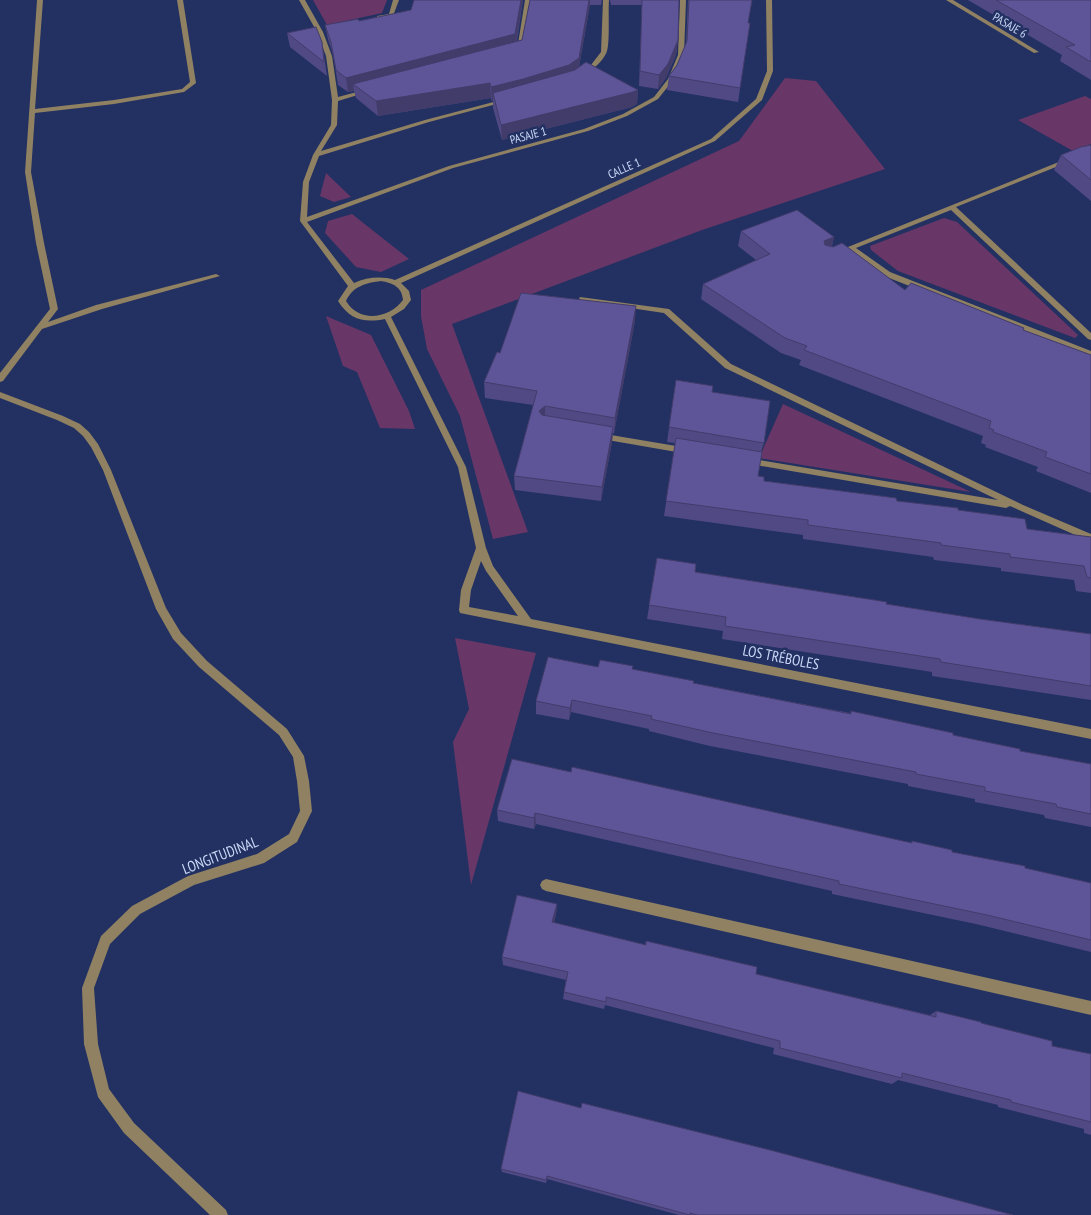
<svg xmlns="http://www.w3.org/2000/svg" width="1091" height="1215" font-family="'PT Sans Narrow',sans-serif">
<style>
.green{fill:#683767}
.lines{fill:none;stroke-linecap:round;stroke-linejoin:round}
.minor{fill:#8f8162;fill-rule:evenodd}
.wall{fill:#514984}
.shaded-wall{fill:#423c6b}
.building{fill:#5e5599;stroke:#423c6b}
.labels{text-anchor:middle;dominant-baseline:central;stroke-width:5;stroke-linejoin:round;paint-order:stroke}
.far-street-label{font-size:12px;fill:#cbd7f6;stroke:#223162}
.street-label{font-size:15px;fill:#cbd7f6;stroke:#223162}
</style>
<rect width="100%" height="100%" fill="#223162"/>
<path class="green" d="M313,0H387L382,13L327,25Z
M785,78L816,81L885,169L702,230L452,324L528,532L493,539L460,416L427,349L421,316V290L739,141Z
M1085,96L1091,99V144L1073,151L1018,120Z
M326,173L351,197L334,202L320,196Z
M352,214L409,259L381,272L356,267L325,233L328,221Z
M944,218L957,222L1078,335L1075,338L898,271L871,250L870,246Z
M326,316L371,335L409,411L415,429L380,428L357,372L343,366Z
M783,404L971,492L759,458Z
M455,638L536,653L471,885L453,742L469,709Z"/>
<g class="lines">
<path class="minor" d="M37,0H43L35,109L114,100L182,89L190,82L177,0H183L196,83L184,92L114,104L35,113L31,172L44,243L58,309L48,322L96,305L216,274L220,276L102,309L42,329L3,381L0,382V373L50,309L36,243L25,172Z
M299,0H305L323,32L332,56L338,97L368,89L371,91L338,101L337,125L321,151L425,120L505,99L508,101L429,122L319,156L309,182L307,217L449,166L584,129L623,114L654,97L668,79L678,55L680,0H686L684,55L674,79L658,99L627,116L588,131L453,168L307,222L354,283C368,277 381,276 395,280L711,139L756,99L767,71L766,0H772L773,71L762,100L715,141L401,283L409,291L411,300L404,309L391,317L466,467L486,548L493,566L531,619L1091,729V739L460,613L459,610L461,590L476,548L458,467L385,319C364,323 350,320 338,301L348,286L300,221L303,182L313,155L331,125L332,100L326,56L317,32ZM381,281C393,283 402,287 403,300C389,319 359,323 346,301C353,286 366,283 381,281ZM481,561L486,571L518,616L469,607L471,590Z
M393,0H399L393,16L377,18V16L389,14Z
M525,0H531L523,51L517,54L514,52L517,50Z
M603,0H609C608,12 610,41 607,51C605,59 590,74 582,74V72L591,65L601,52Z
M946,0H953L1039,52L1034,53Z
M1091,149V153L956,207L1091,333V340L1088,339L951,210L856,248L890,272L1091,351V357L884,276L850,250L837,255L833,253Z
M580,297L669,309L731,364L1023,505L1091,534V542L1010,506L1006,508L744,463L743,461L747,458L998,500L725,368L664,313L583,301L579,299Z
M0,392L63,416L80,424L89,432L98,444L111,470L166,608L181,633L207,661L287,729L304,756L309,781L312,811L297,842L264,863L194,885L140,914L110,944L94,988L98,1044L109,1089L134,1123L226,1210L228,1215H210L124,1133L98,1097L84,1044L82,988L101,936L132,906L188,876L257,854L289,834L300,811L297,781L293,757L279,735L199,667L173,639L156,609L103,470L91,447L83,436L74,428L57,420L0,398Z
M599,433L688,448L692,451L688,454L596,438L595,436L596,434Z
M546,879L1091,1001V1015L546,891L542,889L540,885L542,881Z"/>
</g>
<path class="wall" d="M523,0L517,41L522,40L530,0H602L601,5H590L579,67L638,90L637,104L632,107L502,140L493,108V101H492L491,98L378,116L356,98L354,91L348,92L338,85L333,54L328,39L325,25Z
M610,0H679L678,40L676,55L666,78L658,89L639,86L642,5H611Z
M688,0H752L748,23H750L738,102L667,90L669,76L677,65L686,44Z
M968,0H1091V80L1060,61L1062,55Z
M287,33L322,42L327,76L290,47Z
M1091,145V201L1054,170L1061,155Z
M741,231L834,237L832,246L905,290L1023,330L1091,355V493L1036,471L1038,467L985,447L986,445L981,443L983,436L799,365L801,360L781,353L701,299L703,284L756,260L738,246Z
M635,321L614,433H613L612,442L601,501L515,490L514,476L533,405L485,398L484,382L500,353Z
M676,380L712,392L764,443L761,452L758,476L764,481L897,501L958,510L1027,529L1091,537V593L1076,591L1074,580L1001,571V568L934,560L933,557L803,539V535L664,516L675,443L667,442Z
M657,558L695,572L886,604L980,619L1091,634V700L932,676V672L722,639L723,631L647,619Z
M598,667L632,669L693,683L850,713L851,711L1020,751L1091,764V827L1045,818L1044,815L975,802V799L908,786V784L710,746L649,731V729L571,712L569,720L536,714V701Z
M571,772L911,843L912,841L952,852L1091,883V952L976,924L832,894V891L536,824L534,829L498,821L497,810Z
M557,904L556,914L554,923L645,945L646,941L756,974L930,1015L936,1011L981,1023L1052,1046L1091,1054V1135L1084,1133V1129L998,1107V1105L898,1080L892,1084L773,1054L774,1048L605,1005L604,1009L563,999L564,992L566,980L503,965L502,957Z
M581,1108L1013,1215H679L547,1179L546,1183L502,1172L501,1169Z"/>
<path class="shaded-wall" d="M521,0H523L515,48L353,84L354,91L348,92L346,78Z
M589,0H590V5L578,72L493,93V101H492L491,87Z
M678,40L676,55L666,78L658,89L659,75Z
M490,83L491,98L378,116L376,101Z
M638,90L637,104L632,107L502,140L501,125Z
M834,237L830,252L820,256L824,241Z
M636,306L635,321L614,433L615,418Z
M545,406V421L539,411Z
M613,427L612,442L601,501L602,487Z
M572,700L571,712L569,720L570,708Z
M535,813L536,824L534,829V818Z
M557,904L556,914L552,931V922Z"/>
<path class="building" d="M414,0H521L515,34L346,78L336,70L331,42L325,25L358,19L359,21L411,10Z
M530,0H589L579,58L569,65L523,79L491,87L490,83L376,101L353,84L522,40Z
M642,0H679L678,40L668,64L659,75L640,71Z
M689,0H752L748,23H750L740,88L669,76L677,65L687,41Z
M996,0H1091V62L1066,47L1075,45Z
M316,27L322,42L324,62L287,33Z
M586,62L638,90L633,92L501,125L493,93L575,70Z
M1091,145V180L1061,155L1081,147Z
M797,210L834,237L824,241L825,245L833,247L842,243L905,290L911,283L1024,328L1023,330L1091,355V474L1045,457L1047,452L993,432L994,430L989,428L991,421L804,350L807,346L785,338L703,284L770,254L741,231Z
M521,293L636,306L615,418L545,406L539,411L542,415L613,427L602,487L514,476L537,391L484,382L497,352L500,353Z
M676,380L713,386L712,392L770,401L764,443L669,427Z
M676,438L762,452L758,476L764,477V481L896,498L897,501L958,508V510L1025,519L1027,529L1091,537V578L1087,577L1084,566L1010,557V554L941,545V543L808,525V520L666,501Z
M657,558L696,564L695,572L887,602L886,604L980,619L1091,634V686L941,662L940,659L725,626L726,617L649,605Z
M548,657L598,667L600,660L633,666L632,669L694,681L693,683L851,714V711L953,733V735L1020,749V751L1091,764V814L1057,807L1056,804L985,791V787L916,774V772L713,733L651,719L652,716L572,700L570,708L536,701Z
M512,759L571,772L572,767L912,843V841L952,850V852L1025,866V868L1091,883V940L987,915L839,884V881L535,813L534,818L497,810Z
M517,895L557,904L552,922L646,945V941L757,967L756,974L936,1017V1011L981,1022V1023L1052,1041V1046L1091,1054V1122L1011,1102V1100L902,1073V1078L780,1048V1041L606,997V1002L564,992L568,972L502,957Z
M518,1091L581,1108L582,1103L770,1150L1013,1215H697L690,1213V1215L547,1176L546,1180L501,1169Z"/>
<g class="labels">
<g class="far-street-label">
<text transform="translate(1010 25) rotate(31)">PASAJE 6</text>
<text transform="translate(528 135) rotate(-15)">PASAJE 1</text>
<text transform="translate(624 168) rotate(-24)">CALLE 1</text>
</g>
<g class="street-label">
<text transform="translate(781 657) rotate(11)">LOS TRÉBOLES</text>
<text transform="translate(220 855) rotate(-21)">LONGITUDINAL</text>
</g>
</g>
</svg>
